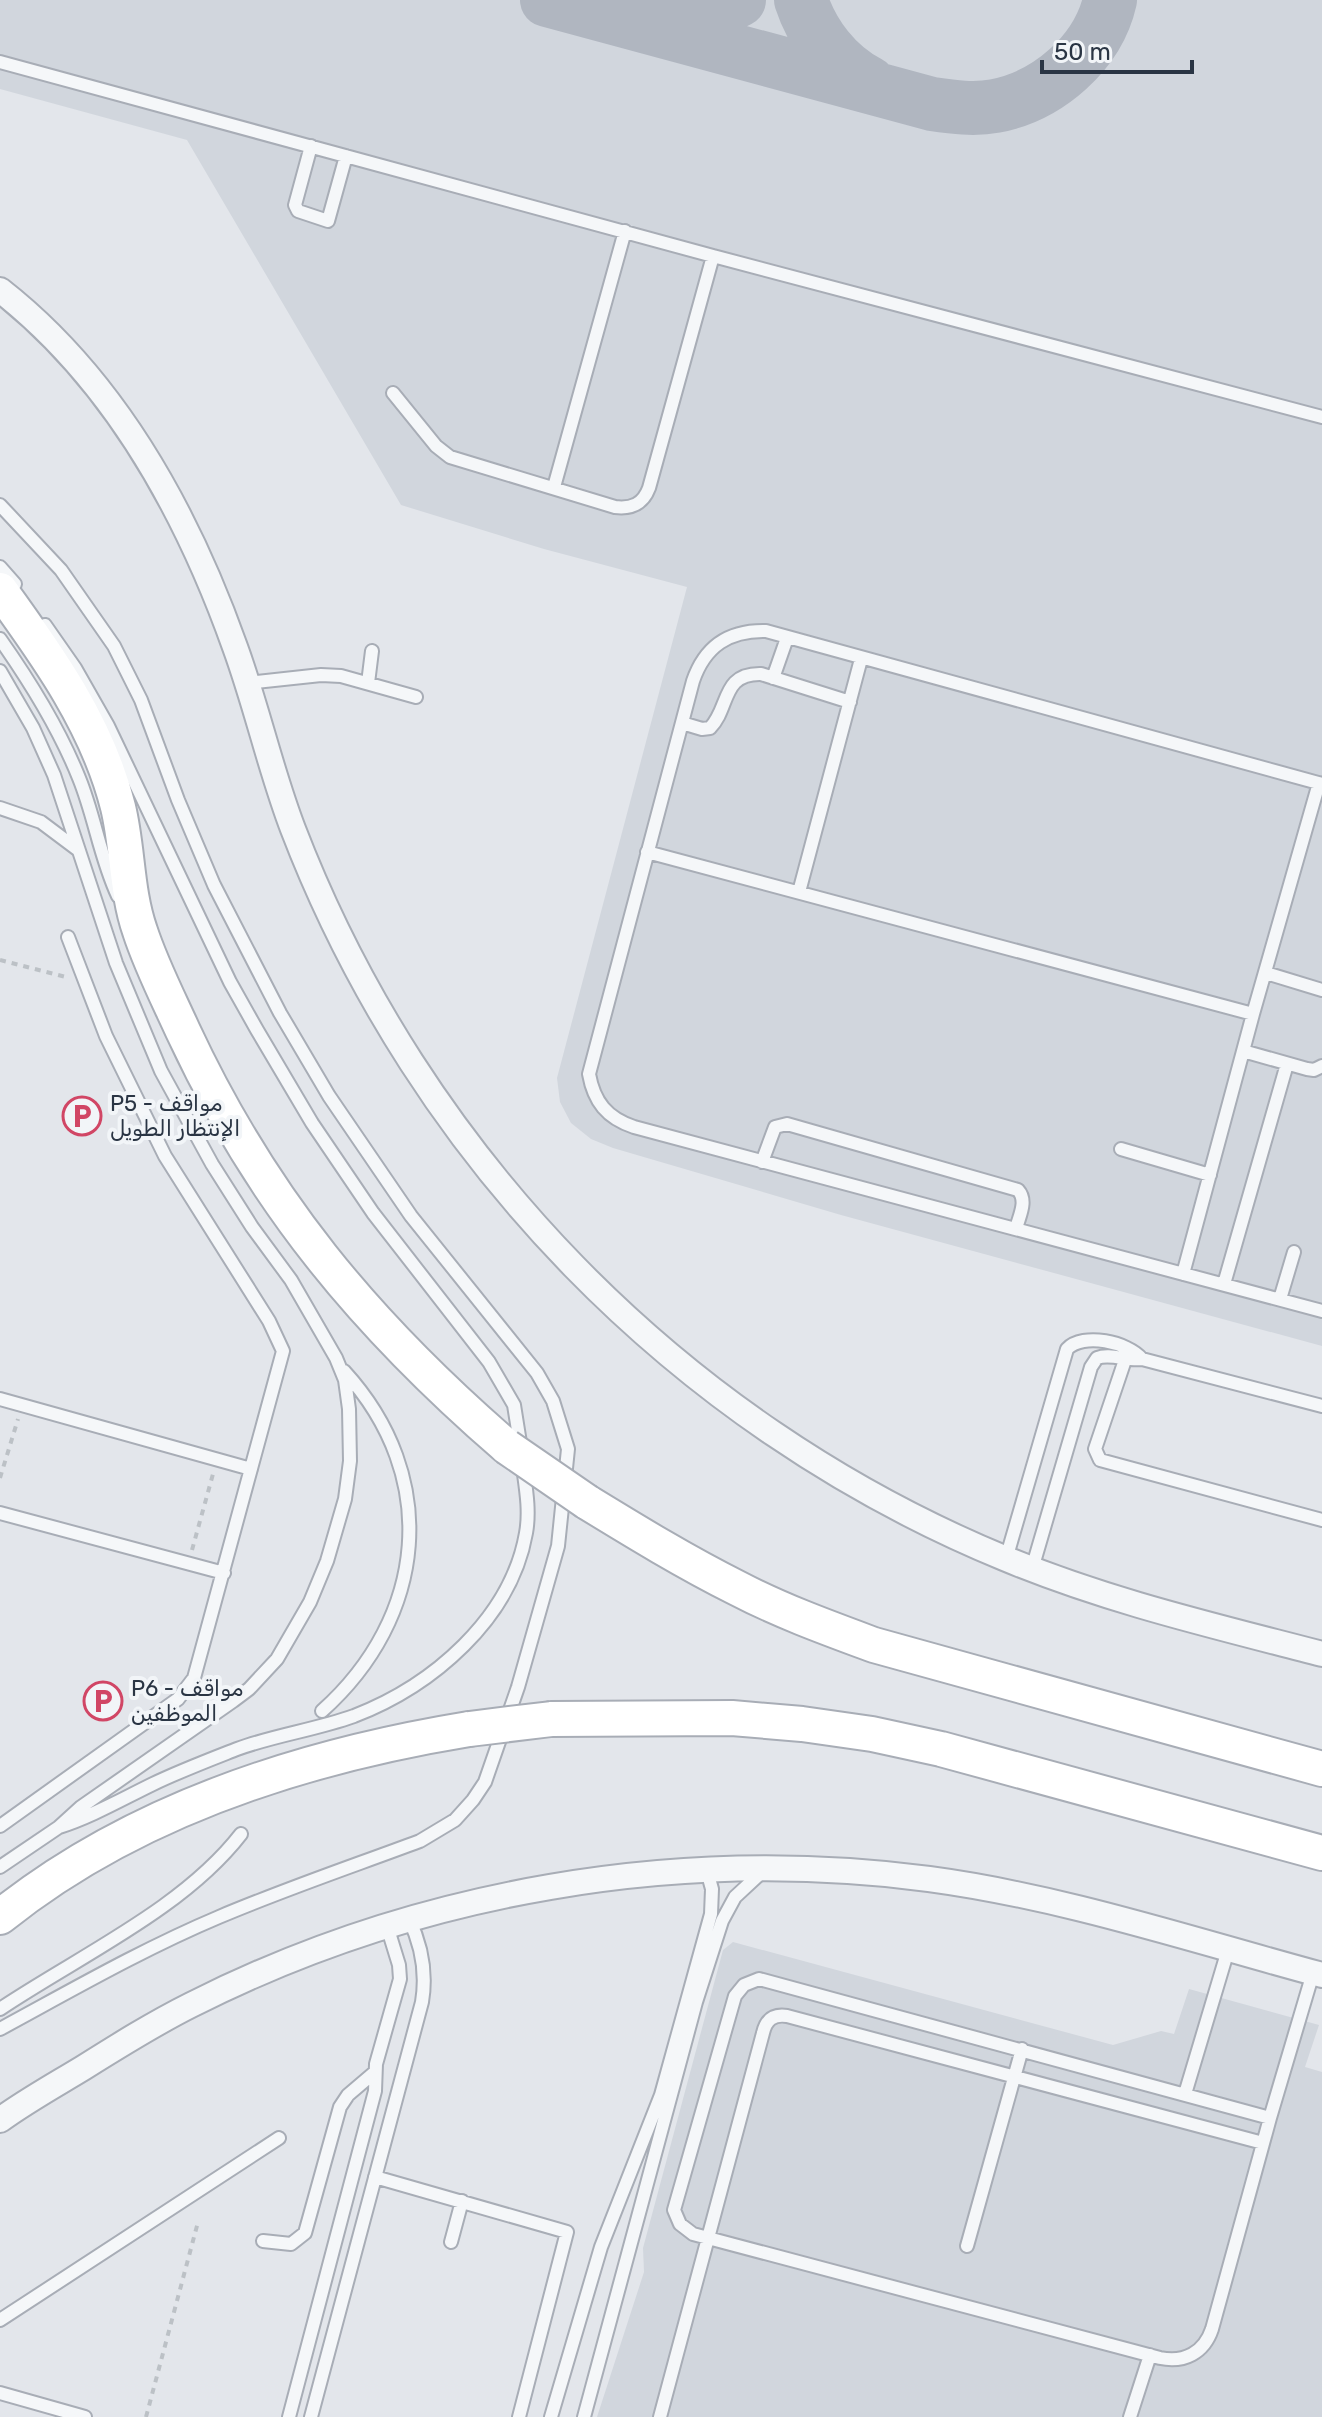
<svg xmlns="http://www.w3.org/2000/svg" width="1322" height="2417" font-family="Rubik,Vazirmatn,sans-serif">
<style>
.built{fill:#d1d6dd}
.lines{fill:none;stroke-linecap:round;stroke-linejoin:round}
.taxiway{stroke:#b0b6c0;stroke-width:54}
.lane-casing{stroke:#a8adb6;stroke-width:16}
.street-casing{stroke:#a8adb6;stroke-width:28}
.secondary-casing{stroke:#a8adb6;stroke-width:38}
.path{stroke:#bcc1c6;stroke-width:4;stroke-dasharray:6 6;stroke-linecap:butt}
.lane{stroke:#f5f7f9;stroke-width:12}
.street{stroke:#f5f7f9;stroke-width:24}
.secondary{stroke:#fff;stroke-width:34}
.secondary-bridge-casing{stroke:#a8adb6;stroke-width:38;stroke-linecap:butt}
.secondary-bridge{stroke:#fff;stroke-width:34}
.labels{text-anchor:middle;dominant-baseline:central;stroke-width:8;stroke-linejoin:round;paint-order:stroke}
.poi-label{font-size:22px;fill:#2a3544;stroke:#f2f5f8;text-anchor:start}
</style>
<rect width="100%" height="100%" fill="#e3e6eb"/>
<path class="built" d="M0,0H1322V1346L841,1215L613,1148L591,1139L571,1123L560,1102L557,1078L687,587L544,549L401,505L187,140L0,89Z
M733,1942L1113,2045L1161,2031L1174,2034L1189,1989L1319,2025L1305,2067L1322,2072V2417H597L644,2272L643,2248L723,1950Z"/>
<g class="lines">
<path class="taxiway" d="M547,0L932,104C953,107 974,110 995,106C1048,96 1098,53 1110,0
M801,0C812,34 836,66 869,83
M652,24C684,24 710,15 739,0"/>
<g class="lane-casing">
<path id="lane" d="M0,62L713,256L1322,417
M311,146L295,205L298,211L328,221L346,156
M393,393L436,446L450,457L615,507C632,509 643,504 649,488L713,256
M554,487L625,231
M0,505L61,570L114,646L141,700L178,800L214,885L280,1013L329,1096L411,1216L537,1373L553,1401L568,1449L558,1546L518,1687L485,1782L473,1800L455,1820L420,1841C353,1866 285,1889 219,1917C143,1949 72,1990 0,2029
M0,567L15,584
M45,625L75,668L108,726L230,982L257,1030L312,1123L373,1213L489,1362L514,1405L521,1449
M0,639C31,683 59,728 79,778C95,817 100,858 118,896
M0,671L33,728L54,775L116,963L161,1071L212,1164L252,1227L291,1280L336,1358L345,1380L349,1409L350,1461L345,1499L327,1561L310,1602L277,1659L249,1689L233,1701L81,1807L59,1827L0,1867
M773,678L787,638
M247,683L321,675L341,676L416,697
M368,683L372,651
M682,723L702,729L710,728C730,708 721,673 761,674L850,702
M1322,784L766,631C729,630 705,646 693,681L589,1074C594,1102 607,1118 634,1127L1322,1311
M0,808L41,822L77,849
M647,852L1253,1014
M799,892L861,659
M1266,973L1322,990
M1243,1051L1307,1069L1314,1070L1322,1066
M1121,1149L1210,1175
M762,1162L775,1127L787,1124L1018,1190C1028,1201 1019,1216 1016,1229
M1183,1274L1253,1014L1319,783
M1224,1284L1287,1064
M1280,1299L1294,1252
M1125,1360L1095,1449L1100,1460L1322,1520
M0,1399L251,1469
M0,1513L224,1573
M1006,1559L1067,1349C1083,1332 1128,1342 1142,1359
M1032,1569L1091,1367L1097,1358C1110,1353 1127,1361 1142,1359L1322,1406
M322,1711C427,1617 441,1477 344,1371
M0,1826L178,1699L194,1678L283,1351L269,1321L165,1156L106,1036L68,937
M59,1827C91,1817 122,1799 153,1784C180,1771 209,1760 237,1749C275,1735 315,1730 354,1716C432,1686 511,1619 526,1533C530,1511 526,1489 523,1467
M0,2009C79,1956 183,1909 241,1834
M1185,2094L1228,1950
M1270,2118L759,1979L744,1985L735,1996L674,2210L680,2224L693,2234L1160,2358C1184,2363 1204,2353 1212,2329L1270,2118L1313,1973
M375,2177L567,2232L519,2417
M263,2241L291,2244L305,2233L340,2107L348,2095L375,2072
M451,2242L462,2201
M967,2246L1022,2049
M0,2320L279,2138
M0,2393L85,2417
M289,2417L375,2091L376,2064L400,1979L399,1965L387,1926
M311,2417L422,2002C427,1972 422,1946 409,1919
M551,2417L601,2247L661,2095L711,1914L712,1889L707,1871
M584,2417L696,2002L722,1921L735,1897L763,1871
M660,2417L763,2033C766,2020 773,2014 787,2016L1263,2143
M1130,2417L1150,2355"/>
</g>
<g class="street-casing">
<path id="street" d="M0,290C115,380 187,512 235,647C257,707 270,769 293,829C419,1157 679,1424 1004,1558C1107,1601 1215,1626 1322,1654
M0,2120C26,2101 55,2085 83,2068C118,2046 153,2024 191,2005C416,1891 679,1846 929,1879C1063,1897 1192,1940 1322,1975"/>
</g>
<g class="secondary-casing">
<path id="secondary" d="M0,590C48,656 98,726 118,807C128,848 126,891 140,931C151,965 168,998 183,1031C262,1201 366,1325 507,1447
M587,1502C636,1532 685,1562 737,1588C781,1611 828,1628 874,1645L1322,1769
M551,1719L732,1718L802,1724L872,1734L941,1749L1322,1853
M0,1917C132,1811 304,1756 469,1729"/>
</g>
<path class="path" d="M0,960L66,977
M0,1478L18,1419
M192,1550L213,1474
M146,2417L198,2222"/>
<use href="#lane" class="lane"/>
<use href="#street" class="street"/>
<use href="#secondary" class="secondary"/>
<g class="secondary-bridge-casing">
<path id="secondary-bridge" d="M507,1447L587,1502
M469,1729L551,1719"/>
</g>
<use href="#secondary-bridge" class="secondary-bridge"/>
</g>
<defs>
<g id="parking-ring" transform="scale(2)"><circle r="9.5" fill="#f2f5f8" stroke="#d14665" stroke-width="1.5"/><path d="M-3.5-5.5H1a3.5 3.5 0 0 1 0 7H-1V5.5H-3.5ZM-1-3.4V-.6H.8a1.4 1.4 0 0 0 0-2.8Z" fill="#d14665"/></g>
</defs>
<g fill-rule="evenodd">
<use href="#parking-ring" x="82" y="1116"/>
<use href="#parking-ring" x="103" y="1701"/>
</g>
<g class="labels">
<g class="poi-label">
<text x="110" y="1103">P5 - مواقف<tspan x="110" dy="25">الإنتظار الطويل</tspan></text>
<text x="131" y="1688">P6 - مواقف<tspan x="131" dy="25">الموظفين</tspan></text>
</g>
</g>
<path d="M1042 60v12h150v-12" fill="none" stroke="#2a3544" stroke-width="4"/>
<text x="1054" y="60" font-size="24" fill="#2a3544" stroke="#f2f5f8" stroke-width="6" paint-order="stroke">50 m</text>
</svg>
